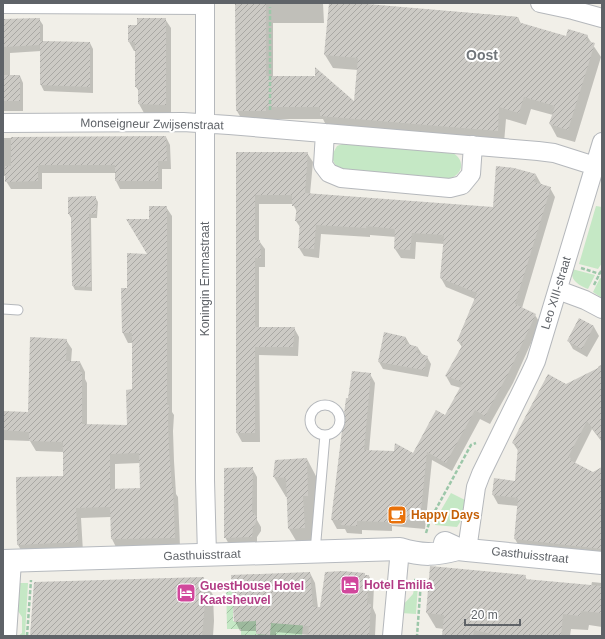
<svg xmlns="http://www.w3.org/2000/svg" width="605" height="639" font-family="Helvetica,sans-serif">
<style>
.grass{fill:#c5e8c5}
.garden{fill:url(#garden-furrows)}
.shadow{fill:#0003;fill-rule:evenodd}
.building{fill:url(#building-hatch);fill-rule:evenodd}
.lines{fill:none;stroke-linecap:round;stroke-linejoin:round}
.lane-casing{stroke:#b5b8bc;stroke-width:11}
.street-casing{stroke:#b5b8bc;stroke-width:20}
.secondary-casing{stroke:#b6babf;stroke-width:24}
.path{stroke:#9cc7a9;stroke-width:2.5;stroke-dasharray:4 2;stroke-linecap:butt}
.lane{stroke:#fff;stroke-width:9}
.street{stroke:#fff;stroke-width:18}
.secondary{stroke:#fff;stroke-width:22}
.labels{text-anchor:middle;dominant-baseline:central;stroke-width:4;stroke-linejoin:round;paint-order:stroke}
.street-label{font-size:12px;fill:#5f6368;stroke:#fff}
.food-label{font-size:12px;font-weight:bold;fill:#c56008;stroke:#fff;text-anchor:start}
.hotel-label{font-size:12px;font-weight:bold;fill:#b23c85;stroke:#fff;text-anchor:start}
.quarter-label{font-size:14px;font-weight:bold;fill:#70757a;stroke:#fff}
</style>
<defs>
<pattern id="garden-furrows" width="10" height="10" patternUnits="userSpaceOnUse"><rect width="10" height="10" fill="#c5e8c5"/><path d="M-1 1l2-2M0 10L10 0M9 11l2-2" fill="none" stroke="#a3c0a4"/></pattern>
<pattern id="building-hatch" width="6" height="6" patternUnits="userSpaceOnUse"><rect width="6" height="6" fill="#cccac5"/><path d="M-1 1l2-2M0 6l6-6M5 7l2-2" fill="none" stroke="#a9a8a4"/></pattern>
</defs>
<rect width="100%" height="100%" fill="#f1efe8"/>
<path class="grass" d="M345,143L451,152C466,159 464,175 448,179L344,170C336,168 333,163 332,155L337,146Z
M596,206L602,207V263L598,269L579,264Z
M572,269L595,275L588,289C579,285 570,281 572,269Z
M600,278L602,279V298L593,292Z
M451,493L467,501L462,519L457,527L435,525L437,517Z
M18,583H28L25,636H18L22,633V617L16,608Z
M415,584L418,585L416,614L401,613L402,606L413,594Z"/>
<path class="garden" d="M226,582L232,583L240,605L233,606V621H248V619L303,625L302,636H241V629H227Z"/>
<path class="shadow" d="M236,3H323L324,23H273V77L355,103L358,70L333,68L325,55L330,3H344L518,17L521,24L566,37L587,36L601,57L575,142L557,137L550,124L553,115L531,109L526,125L506,119L504,143L328,129L323,119H273V123H244L237,111Z
M3,19H39L43,25V42L90,43L93,49V93L44,91L41,85V51L10,53V76H20L23,83V111H3Z
M165,19L171,28V113H144L139,104V91L136,87V51H134L129,42V26H138Z
M166,137L170,145L171,169H162V189H120L116,181V173H42V189H11L6,181V176H3V138Z
M237,153H307L313,162L310,194L494,208L536,175L541,184L550,188L555,197L522,308L535,315L540,323L513,383L490,424L480,419L452,471L432,460L425,529L392,526V531L362,530V534L347,533L345,529H337L332,520L370,374L375,383L369,451L414,455L446,416L461,388L451,385L446,376L462,347L458,341L475,299L446,287L441,278L444,244L416,242L415,259L401,258L395,249L396,237L370,235V237L321,234L319,258L304,256L299,248L300,227L296,221L297,212L293,204H259V241L265,249V267H259V328H294L299,337L298,356L259,355L260,442H242L237,433Z
M95,197L98,202L97,218H91L92,291L75,290L73,286L71,218L69,214Z
M166,207L172,216V412L174,415L173,431L174,461L176,494L178,497L180,547L117,549L112,539L111,517L81,518L83,552L24,555L18,545L17,478L64,477V452L36,451L30,441L3,440V412L29,413L66,340L72,349L71,362H80L85,372V379L87,383V425L128,426L133,390V343H128L123,333L128,289L148,255L150,220ZM140,463L141,489L115,490V464Z
M579,319L594,327L599,336L587,357L573,349L568,340Z
M406,338L410,345L418,348L422,354L427,357L431,364L428,377L383,369L379,362Z
M602,364V442L592,429L575,463L593,473L602,468V557L520,548L515,539L518,506L498,504L493,495L516,482L519,452L513,443L566,385L599,369L598,367Z
M307,459L318,480L316,548L301,549L289,529L288,497H286L274,477Z
M252,468L257,477V520L261,527V531L257,537V546H230L225,537Z
M431,567L525,576L527,580L591,586L592,582L602,583V627L589,625L588,630L571,629L570,636H443L444,629L436,628L427,613Z
M310,573L315,583L318,608H321L364,574L366,576H369L374,586L373,608L376,615L375,636H309V635L276,632V636H258L257,631H240L235,621Z
M203,578L213,595L214,621L213,636H31Z"/>
<path class="building" d="M235,3H266V76H315V67L354,101L358,58L324,55L329,3H356L518,17V22L566,36L568,29L588,35L586,41L595,43L568,130L549,124L555,106L524,97L519,113L499,107L498,131L320,116V107H266V111H236Z
M40,18V41L90,42V87L40,85V45L3,47V19Z
M137,18H166V105L138,104V87H135V42H128V25H137Z
M3,75H20V101H3Z
M166,136L167,161H158V181H115V165H38V181L5,182V166H11V137Z
M236,152H308L305,193L493,207L496,166L514,168L536,174L534,182L551,187L515,304L536,314L508,374L485,416L475,410L446,463L427,452L420,521L387,517V522L357,521V526L341,525L342,520H331L346,398H348L352,371L371,373L364,450L394,451L395,443L413,453L436,410L445,415L463,382L445,376L463,344L457,341L477,293L440,278L444,235L412,233L410,250L394,249L395,229L366,226V228L316,225L314,249L298,248L300,221H295L297,206H292V195H255V240H260L261,258H255V327H295L293,347H255V433H236Z
M96,196V214H89L91,287L72,286L71,214H68V197Z
M149,206H167V405H169L168,420L169,450L172,487H173L175,538L111,539L110,507L76,508L78,542L17,545L16,477L63,476V442L29,441V432L3,430V411L28,412L30,337L67,339L66,361H80V372H82V424L127,425L126,390L132,389V333H122L121,288H127V253L147,254L126,219H149ZM139,453L140,488L110,489V454Z
M579,318L594,326L582,349L567,341Z
M384,332L406,337L405,343L418,347L417,353L428,356L424,370L378,362Z
M602,366V441L587,421L568,457L571,458L570,460L593,472L602,467V549L514,539L518,498L492,495L494,478L515,481L518,446L512,443L523,421L548,374L566,384Z
M307,458L308,496H303L305,528L288,529L286,478L273,477L275,460Z
M253,467L252,512L257,517L256,522L253,528L252,537L224,538V468Z
M430,566L515,574L526,575L525,579L602,586V613L581,611L580,616L563,614L561,636H514L496,635L474,630L473,636H442L444,615L426,613Z
M342,571L365,573V575H369L367,604H371L369,636H308L309,626L271,623L270,635L256,634V621L234,622L231,575L310,572L313,607H320L325,572Z
M204,577L205,603L202,636H30L34,582Z"/>
<g class="lines">
<g class="lane-casing">
<path id="lane" d="M3,309L18,310
M310 420a15 15 0 1 1 30 0a15 15 0 1 1-30 0Z
M315,552L325,435"/>
</g>
<g class="street-casing">
<path id="street" d="M205,3V480L207,555
M540,3L573,10L602,18
M3,4L205,5
M3,123L183,122L229,125L538,151L554,153L595,166
M325,133L323,165L329,173L341,178L450,188L462,185L471,174L473,145
M558,290L585,300L602,309
M467,550L476,487L481,474L530,374L536,361L602,142
M7,636L12,561
M392,636L400,549"/>
</g>
<g class="secondary-casing">
<path id="secondary" d="M445,543L458,549L467,550L602,563
M3,561L400,549C423,556 435,555 458,549"/>
</g>
<path class="path" d="M270,110V7
M581,268L600,274
M594,285L602,269
M426,533L430,520L471,445L476,443
M414,580L421,581L417,636
M27,636L31,580"/>
<use href="#lane" class="lane"/>
<use href="#street" class="street"/>
<use href="#secondary" class="secondary"/>
</g>
<defs>
<g id="cafe-square" transform="scale(1)"><rect x="-9" y="-9" width="18" height="18" rx="4" fill="#e8710a" stroke="#fff"/><path d="M-5.5-4.5H6V0H3Q3 3.5 0 3.5H-2.5Q-5.5 3.5-5.5 0ZM3-3.2v2h1.7v-2ZM-6 4.5H4V6H-6Z" fill="#fff"/></g>
<g id="hotel-square" transform="scale(1)"><rect x="-9" y="-9" width="18" height="18" rx="4" fill="#d1479c" stroke="#fff"/><path d="M-6-4.5h1.5V1H6V5H4.5V3h-9V5H-6ZM-4 0a1.8 1.8 0 1 1 3.6 0ZM.5 0V-2.5h3Q6-2.5 6 0Z" fill="#fff"/></g>
</defs>
<g fill-rule="evenodd">
<use href="#cafe-square" x="397" y="515"/>
<use href="#hotel-square" x="350" y="585"/>
<use href="#hotel-square" x="186" y="593"/>
</g>
<g class="labels">
<g class="street-label">
<text transform="translate(152 124) rotate(1)">Monseigneur Zwijsenstraat</text>
<text transform="translate(205 279) rotate(-90)">Koningin Emmastraat</text>
<text transform="translate(556 293) rotate(-73)">Leo XIII-straat</text>
<text transform="translate(202 555) rotate(-2)">Gasthuisstraat</text>
<text transform="translate(530 555) rotate(6)">Gasthuisstraat</text>
</g>
<g class="food-label">
<text x="411" y="515">Happy Days</text>
</g>
<g class="hotel-label">
<text x="364" y="585">Hotel Emilia</text>
<text x="200" y="586">GuestHouse Hotel<tspan x="200" dy="14">Kaatsheuvel</tspan></text>
</g>
<g class="quarter-label">
<text x="482" y="55">Oost</text>
</g>
</g>
<rect width="605" height="639" fill="none" stroke="#5f6368" stroke-width="8"/>
<path d="M465 619v6h55v-6" fill="none" stroke="#5f6368" stroke-width="2"/>
<text x="471" y="619" font-size="12" fill="#5f6368" stroke="#ffffff" stroke-width="3" paint-order="stroke">20 m</text>
</svg>
